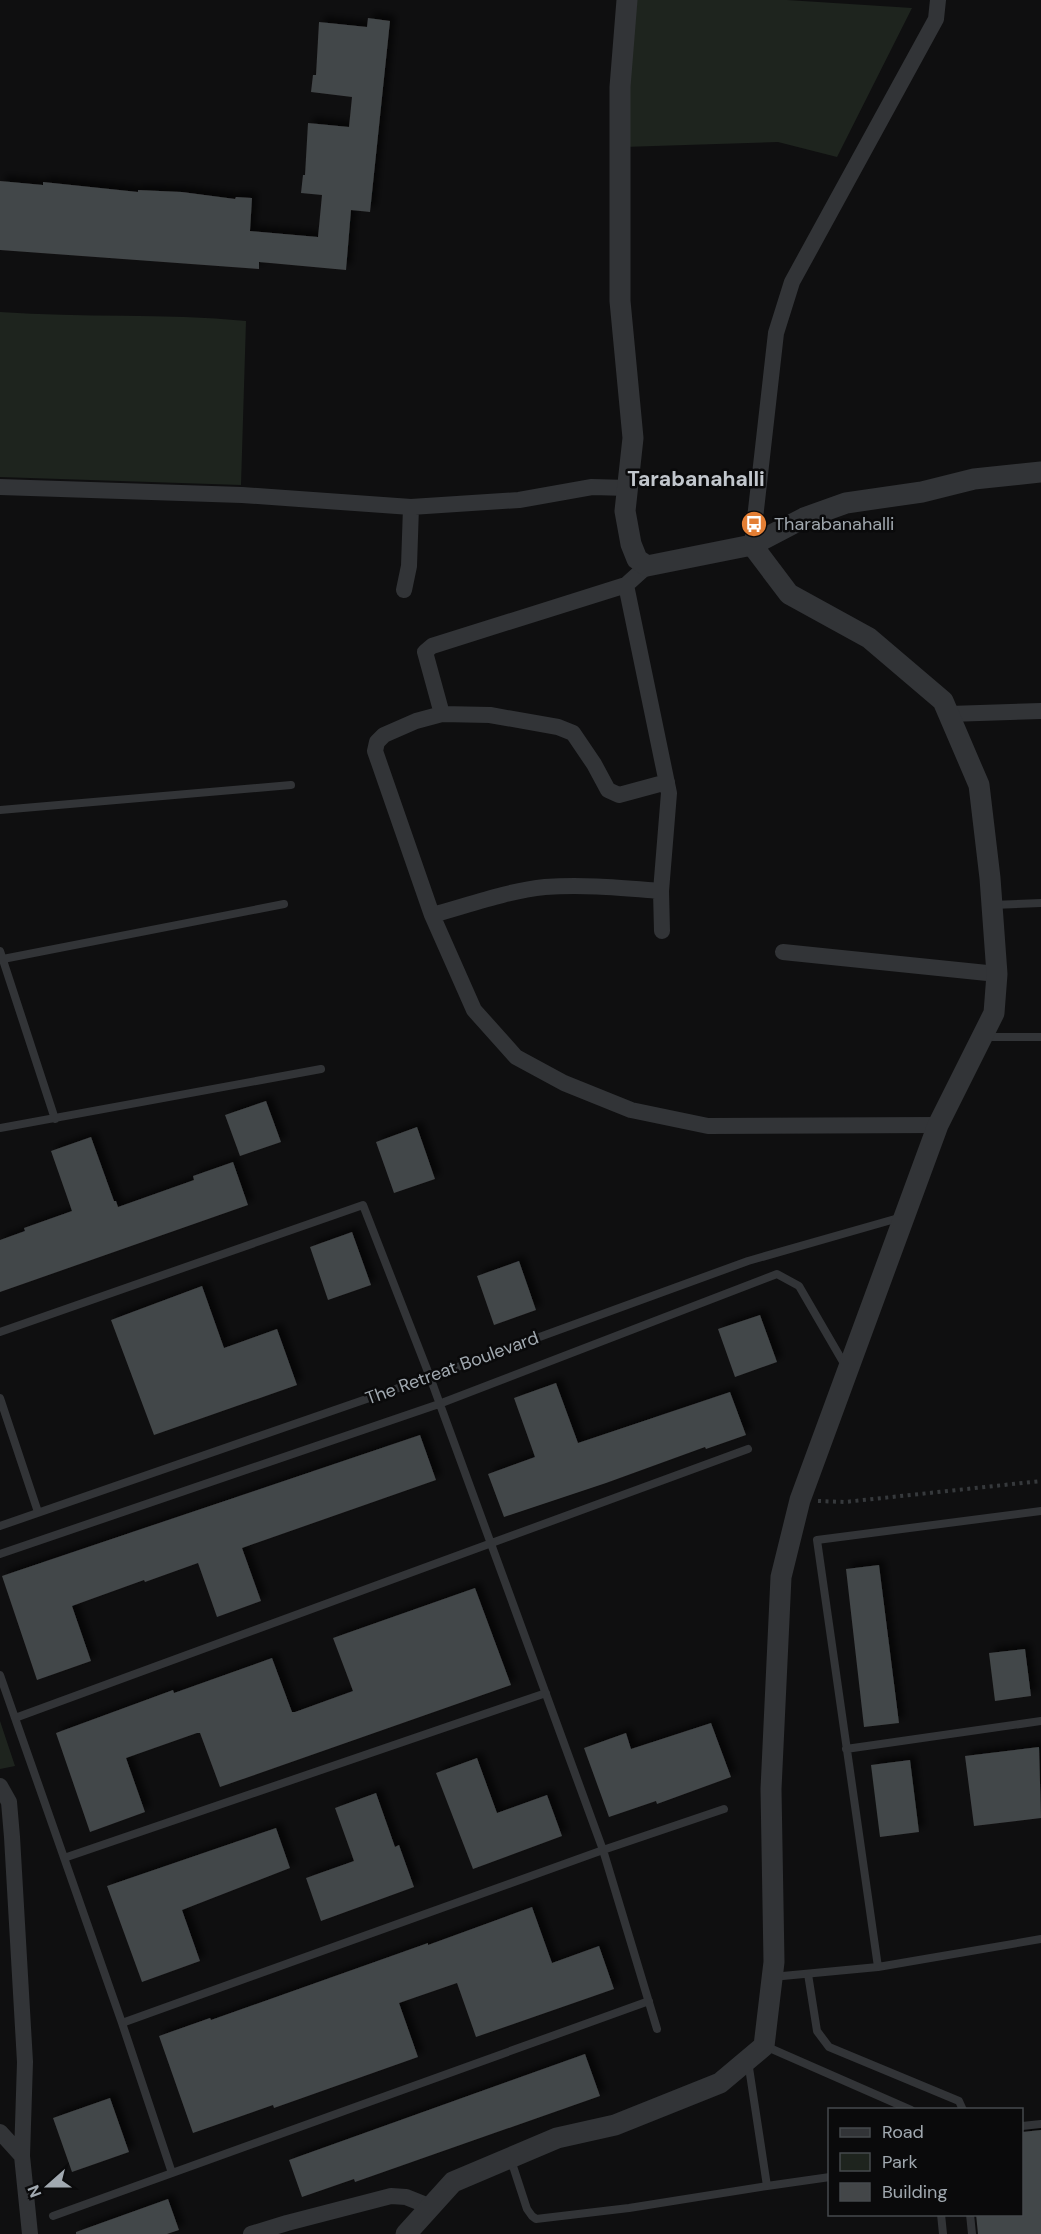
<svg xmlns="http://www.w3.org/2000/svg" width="1041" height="2234" font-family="'DM Sans',sans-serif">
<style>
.green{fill:#1e241e}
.building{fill:#434648;filter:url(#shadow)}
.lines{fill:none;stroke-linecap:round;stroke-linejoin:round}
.path{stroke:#36393c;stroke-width:4;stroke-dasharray:3 4.5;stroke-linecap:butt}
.service{stroke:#323437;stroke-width:8}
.minor{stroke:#323437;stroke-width:16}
.tertiary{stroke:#323437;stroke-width:21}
.labels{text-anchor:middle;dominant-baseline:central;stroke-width:5;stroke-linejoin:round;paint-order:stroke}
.poi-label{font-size:18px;fill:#a1a9b0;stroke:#0a0a0b;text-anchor:start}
.street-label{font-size:18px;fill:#a1a9b0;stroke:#0a0a0b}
.quarter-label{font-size:21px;font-weight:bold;fill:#c2c7cd;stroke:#0a0a0b}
</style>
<defs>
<filter id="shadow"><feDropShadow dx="5.5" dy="-5.5" stdDeviation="3" flood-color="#0009"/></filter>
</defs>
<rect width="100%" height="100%" fill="#0f0f10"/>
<path class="green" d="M635,0H787L912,8L837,157L778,142L623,147Z
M0,312C82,318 164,313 246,321L241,485L0,477Z
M0,1721L15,1766L0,1769Z"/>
<path class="building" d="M368,18L390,21L370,212L351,210L346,270L259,262V269L0,250V181L43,185V182L138,192V190L182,192L235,199L236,197L252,198L250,231L318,237L322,195L301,193L303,175H305L308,123L349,127L352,97L311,92L313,75H316L319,22L367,27Z
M266,1101L281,1142L240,1156L225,1115Z
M417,1127L435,1179L394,1193L376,1142Z
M91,1137L114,1201H116L118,1207L194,1180L193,1176L233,1162L248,1205L0,1292V1240L25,1231L24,1228L72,1211L51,1151Z
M352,1232L371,1285L328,1300L310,1247Z
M519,1261L536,1310L494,1325L477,1276Z
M202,1286L224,1348L277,1329L297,1385L154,1435L111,1320Z
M760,1315L777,1362L735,1377L718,1329Z
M556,1383L578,1443L730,1392L746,1435L706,1449L705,1447L606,1483L504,1517L488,1474L535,1457L514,1398Z
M420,1435L436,1480L242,1548L261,1601L217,1617L198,1563L145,1582L144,1580L72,1606L91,1661L37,1680L2,1576Z
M879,1565L899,1723L864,1727L846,1569Z
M475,1588L511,1685L220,1787L200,1733H197L126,1758L145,1812L90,1832L56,1733L173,1690L174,1693L272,1658L292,1712H295L353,1691L333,1638Z
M1025,1649L1031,1696L995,1701L989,1653Z
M711,1723L731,1777L657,1804L656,1801L609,1817L584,1748L626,1733L631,1749Z
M1039,1747L1041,1818L974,1826L965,1756Z
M477,1758L497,1813L547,1795L562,1836L473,1869L436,1773Z
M910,1760L919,1832L880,1837L871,1765Z
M376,1793L395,1847L399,1845L414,1887L321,1921L306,1878L354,1861L335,1808Z
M276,1828L290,1868L182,1910L200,1961L142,1982L107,1886Z
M532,1907L552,1963L599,1946L614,1989L476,2037L457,1983L399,2003L418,2057L274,2108L273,2105L193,2133L159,2036L210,2018L211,2020L428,1943V1945Z
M585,2054L600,2096L355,2182L354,2179L302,2197L289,2160Z
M110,2098L129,2152L72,2172L53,2118Z
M1041,2130V2234H978L976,2214H1022V2132Z
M168,2199L179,2230L167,2234H76V2232Z"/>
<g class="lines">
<path class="path" d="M818,1501L845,1502L1041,1481"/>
<path class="service" d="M0,810L291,785
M992,905L1041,903
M0,951L55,1119
M3,959L284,904
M983,1037H1041
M0,1128L321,1069
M0,1332L363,1205L430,1377L603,1850L657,2029
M0,1398L38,1512
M0,1526L430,1377L748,1261L902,1217
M0,1554L439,1404L777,1274L799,1286L846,1367
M0,1675L15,1718
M846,1749L1041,1721
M724,1809L603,1850L122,2023L15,1718L748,1449
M64,1858L546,1693
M878,1967L817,1540L1041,1511
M808,1974L817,2031L829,2047L959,2101L963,2110
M772,1977L878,1967L1041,1939
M122,2023L172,2173
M765,2046L911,2110
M1022,2126L1041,2124
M510,2157L527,2209L532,2216L536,2219L629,2208L767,2186L748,2061
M767,2186L830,2177
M941,2214L943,2234
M970,2214L972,2234
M53,2216L649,2001"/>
<path class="minor" d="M0,487L242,495L411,507L519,500L592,487L628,488
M752,545L776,333L792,282L936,19L938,0
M626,585L669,793L661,891L662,931
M404,590L409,566L411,507
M442,714L425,652L432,646L626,585L647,566
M949,714L1041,711
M667,782L619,795L608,790L594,764L573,733L558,727L490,715L442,714L416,721L384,735L377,742L375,751L432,915L474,1010L516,1057L564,1083L631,1110L708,1126L938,1125
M432,915C469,905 507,891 545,887C584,884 623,888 661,891
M783,952L997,974
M0,1786L9,1802L12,1837L25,2062L22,2156L30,2234
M0,2132L22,2156
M251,2234L287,2223L391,2196L406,2197L431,2207"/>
<path class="tertiary" d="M627,0L620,87V301L633,438L625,511L631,544L637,559L647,566L752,545L804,518L846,503L922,492L974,479L1041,472
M406,2234L453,2182L557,2138L615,2125L720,2083L764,2046L774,1962L771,1789L781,1577L800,1500L938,1125L994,1013L997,974L990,878L979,785L943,701L869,638L789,594L752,545"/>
</g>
<defs>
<g id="bus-disc" transform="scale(1.35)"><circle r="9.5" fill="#e37e34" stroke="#0a0a0b"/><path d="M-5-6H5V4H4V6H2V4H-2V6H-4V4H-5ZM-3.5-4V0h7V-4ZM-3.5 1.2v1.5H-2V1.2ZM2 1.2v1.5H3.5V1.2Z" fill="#fff"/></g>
</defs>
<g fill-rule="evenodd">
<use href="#bus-disc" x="754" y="524"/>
</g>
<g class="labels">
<g class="poi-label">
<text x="774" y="524">Tharabanahalli</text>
</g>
<g class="street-label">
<text transform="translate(452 1368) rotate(-20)">The Retreat Boulevard</text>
</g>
<g class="quarter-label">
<text x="696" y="479">Tarabanahalli</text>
</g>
</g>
<rect x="828" y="2108" width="195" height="108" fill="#0a0a0b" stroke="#464a4d" stroke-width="1.5"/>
<rect x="840" y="2128" width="30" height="9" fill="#323437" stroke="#464a4d" stroke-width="1.5"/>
<text x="882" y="2138" font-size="18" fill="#a1a9b0">Road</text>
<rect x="840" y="2153" width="30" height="18" fill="#1e241e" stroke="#464a4d" stroke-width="1.5"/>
<text x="882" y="2168" font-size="18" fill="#a1a9b0">Park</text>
<rect x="840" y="2183" width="30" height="18" fill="#434648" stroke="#464a4d" stroke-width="1.5"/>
<text x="882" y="2198" font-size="18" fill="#a1a9b0">Building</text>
<g transform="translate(48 2186) rotate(249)" stroke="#0a0a0b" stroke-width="4.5" paint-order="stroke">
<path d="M0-4.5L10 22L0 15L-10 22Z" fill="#a1a9b0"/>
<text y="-9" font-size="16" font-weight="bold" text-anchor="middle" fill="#a1a9b0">N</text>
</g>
</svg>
